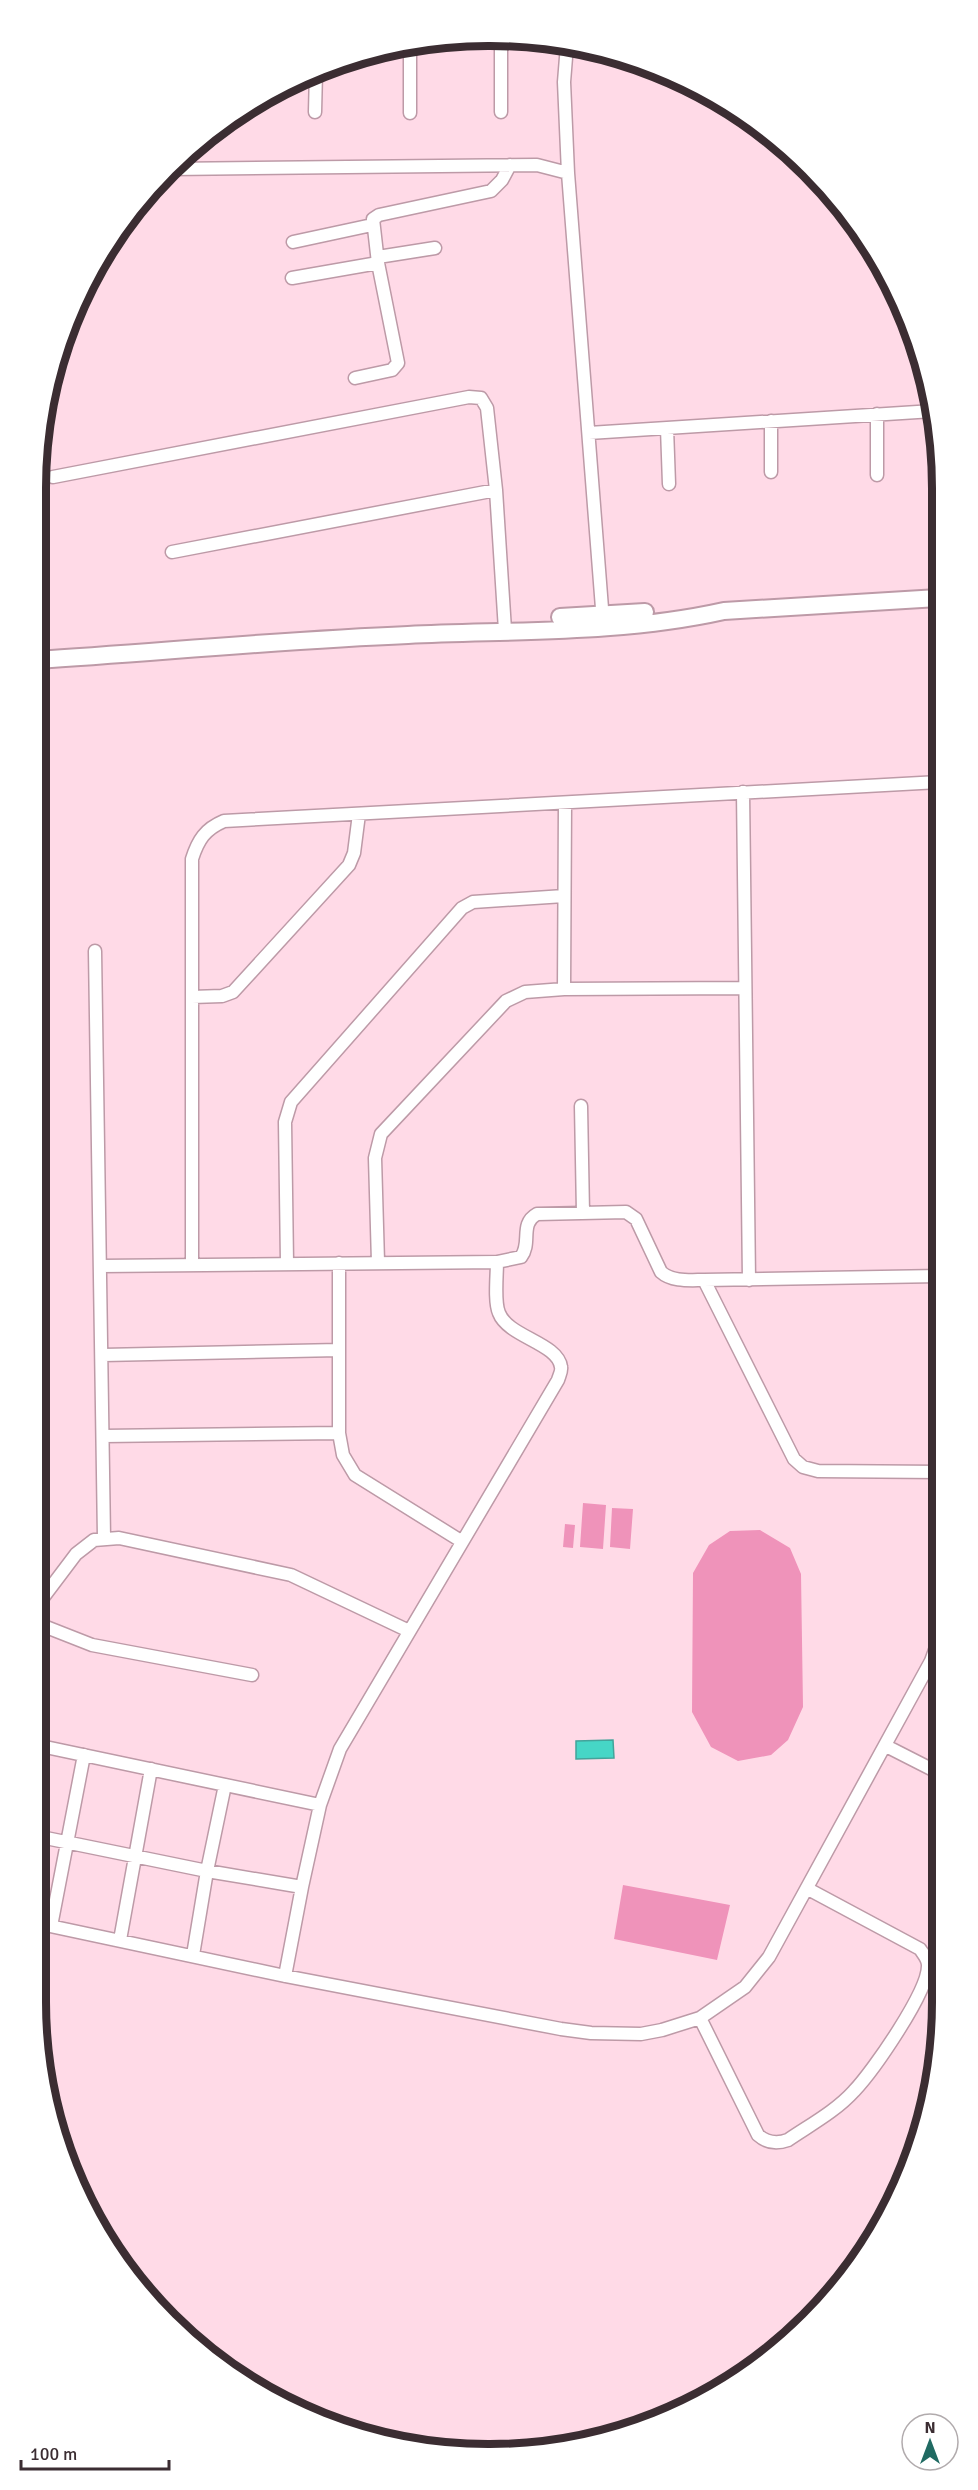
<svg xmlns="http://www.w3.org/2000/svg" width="978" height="2490" font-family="Signika,sans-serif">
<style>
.green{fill:#ef93ba}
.water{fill:#46d6c6;stroke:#43a39a;stroke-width:1.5}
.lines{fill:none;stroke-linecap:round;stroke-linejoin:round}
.street-casing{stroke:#bd9aa7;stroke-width:15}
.secondary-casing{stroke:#bd9aa7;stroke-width:20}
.street{stroke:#fff;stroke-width:12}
.secondary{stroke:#fff;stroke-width:16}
.rim{fill:none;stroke:#3b2d32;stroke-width:8}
</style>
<rect width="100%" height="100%" fill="#ffdae7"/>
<path class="green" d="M583,1503L606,1505L603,1549L580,1547Z
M612,1508L633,1509L630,1549L610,1547Z
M565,1524L575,1525L573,1548L563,1547Z
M760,1530L790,1548L801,1574L803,1707L788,1740L771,1755L738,1761L711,1747L692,1712L693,1573L709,1545L730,1531Z
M623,1885L730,1905L717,1960L614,1939Z"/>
<path class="water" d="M613,1740L614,1758L576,1759V1741Z"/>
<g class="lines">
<g class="street-casing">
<path id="street" d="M501,39V112
M434,40H540
M567,45L564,82L568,173L603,621
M315,112L316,72
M410,113V45
M171,169L537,165L568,173
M293,242L372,225
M378,257L435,248
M292,278L378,263
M355,378L392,370L398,363L378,263L373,219L379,215L491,191L502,180L510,165
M771,421V472
M667,428L669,484
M589,433L933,411
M877,475V414
M53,477L469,397L481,398L487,408L496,490L505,630
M172,552L496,490
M743,792L749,1280
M95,951L104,1538
M564,989L565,804
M192,997L222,996L233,992L349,865L354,853L359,814
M581,1106L583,1213
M378,1262L375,1158L381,1134L506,1001L525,992L564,989L744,988
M287,1263L285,1122L291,1102L462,908L473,902L564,896
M339,1263V1433L343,1455L355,1475L461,1541
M192,1265V859C198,840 205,829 224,821L939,782
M101,1266L497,1262L521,1257C532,1243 519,1224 537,1214L626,1212L636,1219L661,1272C672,1282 690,1280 704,1280L940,1276
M704,1280L794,1459L803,1467L818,1471L941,1472
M103,1355L339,1350
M104,1436L339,1433
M36,1607L76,1554L94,1540L119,1538L291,1575L409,1631
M36,1623L92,1645L252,1675
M36,1745L320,1805
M886,1746L941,1774
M36,1836L207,1871L302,1887
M36,1923L285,1976L561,2029L591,2033L641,2034L662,2030L700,2018L745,1987L769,1957L931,1661L939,1639L941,1574
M51,1926L84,1755
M120,1940L151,1769
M193,1955L207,1871L225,1785
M285,1976L302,1887L320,1805L340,1749L558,1380C559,1376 562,1371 561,1367C558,1343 508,1337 499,1313C494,1302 497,1275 497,1262
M700,2018L758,2135C767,2143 777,2144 788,2140C810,2125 836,2111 854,2091C873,2071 929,1991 928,1965C928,1959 924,1955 920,1949L808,1889"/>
</g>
<g class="secondary-casing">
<path id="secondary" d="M560,617L645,612
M36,660C160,652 284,640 408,635C512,630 621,634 724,611L938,598"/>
</g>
<use href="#street" class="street"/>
<use href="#secondary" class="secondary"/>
</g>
<path d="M0 0H978V2490H0ZM488 46H490A442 442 0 0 1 932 488V2002A442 442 0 0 1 490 2444H488A442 442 0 0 1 46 2002V488A442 442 0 0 1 488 46Z" fill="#fff" fill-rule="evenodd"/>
<path class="rim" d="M488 46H490A442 442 0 0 1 932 488V2002A442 442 0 0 1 490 2444H488A442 442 0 0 1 46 2002V488A442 442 0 0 1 488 46Z"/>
<g transform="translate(930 2442)"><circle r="28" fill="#ffffff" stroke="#b1abad" stroke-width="1.5"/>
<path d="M0-4.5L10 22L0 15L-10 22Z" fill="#206a62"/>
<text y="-9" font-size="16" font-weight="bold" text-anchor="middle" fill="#3b2d32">N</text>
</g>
<path d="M21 2460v9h148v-9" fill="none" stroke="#3b2d32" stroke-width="3"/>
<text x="30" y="2460" font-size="18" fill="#3b2d32" stroke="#ffffff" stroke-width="4.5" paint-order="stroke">100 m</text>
</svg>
